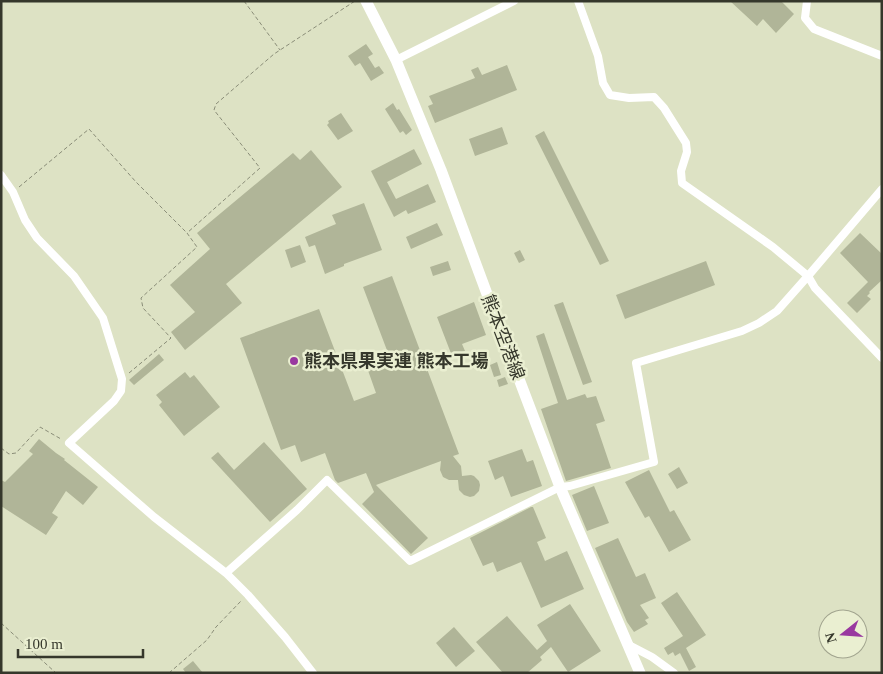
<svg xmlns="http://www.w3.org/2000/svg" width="883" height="674" font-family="'Times New Roman','Noto Sans JP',serif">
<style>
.building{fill:#b0b598}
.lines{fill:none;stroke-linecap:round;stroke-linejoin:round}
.path{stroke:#8a8d78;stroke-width:1;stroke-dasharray:4 2.5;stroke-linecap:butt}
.street{stroke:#fff;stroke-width:8}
.secondary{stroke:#fff;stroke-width:11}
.poi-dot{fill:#9938a0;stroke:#eaefd1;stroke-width:2}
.labels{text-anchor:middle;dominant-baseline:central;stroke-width:5;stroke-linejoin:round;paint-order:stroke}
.street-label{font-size:18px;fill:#35372b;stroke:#eaefd1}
.poi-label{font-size:18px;font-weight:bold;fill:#35372b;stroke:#eaefd1;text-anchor:start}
</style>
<rect width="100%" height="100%" fill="#dde2c4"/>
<path class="building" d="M730,1H781L794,14L776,33L763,19L757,26Z
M366,44L373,54L368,57L375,68L379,66L384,73L371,81L360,63L355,66L348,56Z
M507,65L517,90L435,123L428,106L433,104L429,96L475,78L471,70L478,67L482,75Z
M393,103L397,110L399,109L412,130L406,135L403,131L400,133L385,109Z
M341,113L353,131L338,140L327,125L329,123L328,121Z
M502,127L508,144L475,156L469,139Z
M544,131L609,261L600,265L535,136Z
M414,149L422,164L387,182L396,199L428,184L436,202L408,214L406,210L394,217L371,171Z
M311,150L342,187L226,284L242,303L185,350L171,332L195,312L170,285L210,249L197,233L293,153L300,160Z
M364,203L382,250L344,264V266L325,274L315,245L309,247L305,237L336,224L332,215Z
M437,223L443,235L411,249L406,237Z
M860,233L882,254V280L869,292L870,293L867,296L871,299L857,313L847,303L868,282L840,253Z
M300,245L306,262L291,268L285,250Z
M520,250L525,260L519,263L514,253Z
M448,261L451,270L433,276L430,267Z
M706,261L715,285L625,319L616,295Z
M392,276L459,454L453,456L461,466L462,476L471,475L474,476L479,481L480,485L479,491L474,496L470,497L464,495L459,490L458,480H449L443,477L440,470L441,461L376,485L428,538L411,554L362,504L374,492L366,473L338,483L335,480L325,453L301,462L295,445L281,450L240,338L319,309L354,401L376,393L365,362L388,353L363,287Z
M474,302L486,335L462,344L465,351L452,356L437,317Z
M563,302L592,382L583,385L554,305Z
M544,333L567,400L585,394L587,398L596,396L605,421L596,424L611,468L566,481L541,409L558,403L536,336Z
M159,354L164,360L134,385L129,380Z
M497,362L501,375L494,377L490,365Z
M185,372L190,378L194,375L220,407L184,436L159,405L162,402L156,395Z
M505,377L508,384L499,387L497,380Z
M39,439L56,453L65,459L64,460L98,487L83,505L66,491L52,513L58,517L46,535L1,506V480L5,482L33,454L29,451Z
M264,442L307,489L270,522L211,458L218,452L234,470Z
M522,449L527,462L533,460L542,486L511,497L503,476L495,480L488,461Z
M679,467L688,483L677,489L668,474Z
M649,470L670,512L674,510L691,540L669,552L649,516L645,518L625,482Z
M594,486L609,523L587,531L572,495Z
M531,507H533L546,538L537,542L545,561L567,551L584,589L541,608L521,562L497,572L493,562L483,566L470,538Z
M618,538L636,577L645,573L656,598L640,605L649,618L645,620L648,624L634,632L627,622L595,548Z
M677,592L706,635L686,648L696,667L689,671L680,653L675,656L673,652L668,655L664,648L683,636L661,603Z
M570,604L601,651L568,672L551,647L540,657L542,660L527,673H503L476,642L507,616L537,650L547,641L537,625Z
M454,627L475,651L456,667L436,643Z
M193,661L203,673H186L183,669Z"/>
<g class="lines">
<path class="path" d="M244,1L280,50
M19,187L89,129L136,182L187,233
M129,373L171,338L143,308L141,298L197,247L187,233L260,168L214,110L216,104L274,54L355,1
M1,448L9,454L16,453L40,427L61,439
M1,623L56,673
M169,673L207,640L216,627L241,601"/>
<path class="street" d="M578,1L598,56L603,83L610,95L629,98L654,97L664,108L686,143L687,152L681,171L682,183L773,247L808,276L815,288L882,358
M807,1L805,18L814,29L882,56
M396,60L514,1
M1,175L13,192L25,220L37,238L74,276L103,318L122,379L121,391L114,401L69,443L154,517L226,573L248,595L285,637L313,673
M226,573L297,510L327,480L410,561L560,487L570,486L654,462L636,363L742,331L759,323L777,311L808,276L882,189
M627,644L652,657L674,673"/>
<path class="secondary" d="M366,1L396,60L441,170L500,329L560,487L640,673"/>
</g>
<circle class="poi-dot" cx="294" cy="361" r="5"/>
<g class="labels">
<g class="street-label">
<text transform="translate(503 337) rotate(69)">熊本空港線</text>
</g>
<g class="poi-label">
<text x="304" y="361">熊本県果実連 熊本工場</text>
</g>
</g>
<rect width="883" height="674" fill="none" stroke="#35372b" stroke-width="5"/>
<g transform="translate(843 634) rotate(253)"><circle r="24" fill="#eaefd1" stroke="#a2a58f"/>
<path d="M0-4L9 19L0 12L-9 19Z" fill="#9938a0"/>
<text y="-8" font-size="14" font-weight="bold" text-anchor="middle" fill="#35372b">N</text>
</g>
<path d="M18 649v8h125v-8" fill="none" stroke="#35372b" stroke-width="2.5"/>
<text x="25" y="649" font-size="15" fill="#35372b" stroke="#eaefd1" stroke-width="4" paint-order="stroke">100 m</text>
</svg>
